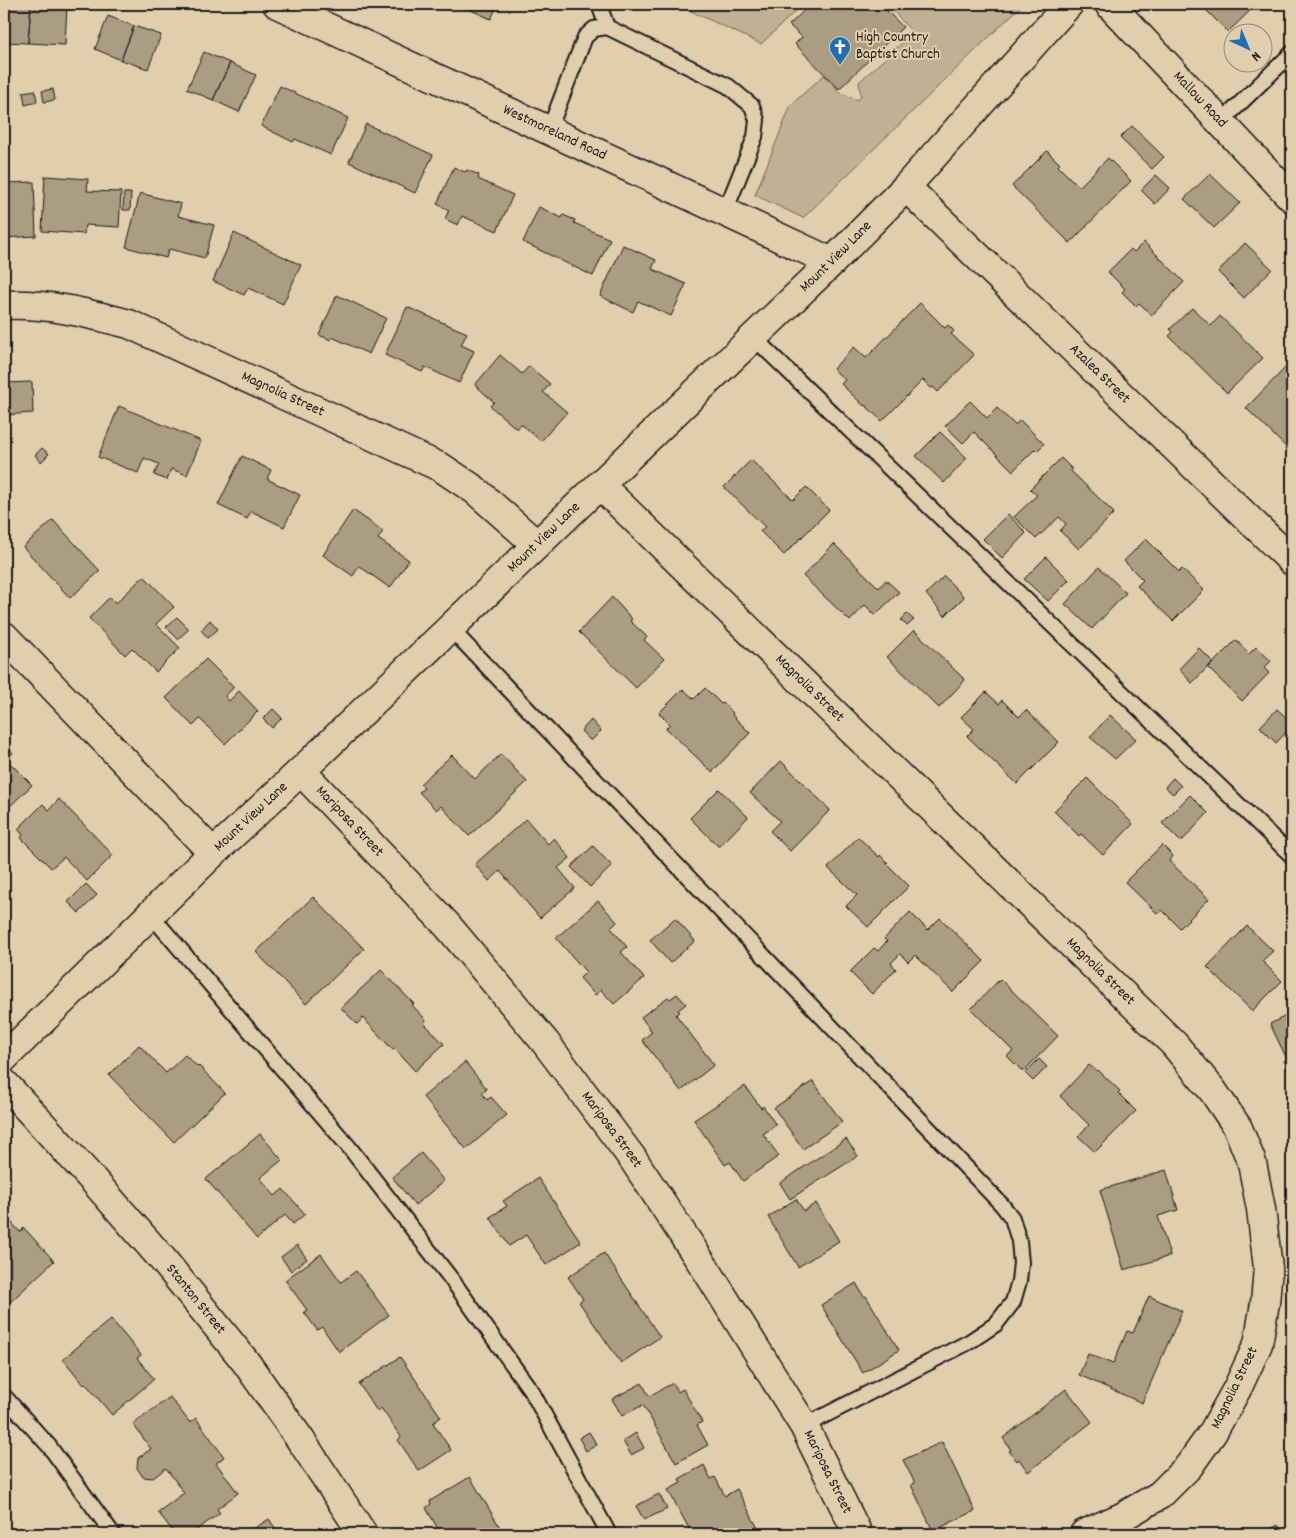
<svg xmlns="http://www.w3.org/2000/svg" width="1296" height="1538" font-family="Dekko,sans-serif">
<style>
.green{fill:#c0b194;stroke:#6e6658}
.building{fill:#ab9c84;stroke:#1c1c1c}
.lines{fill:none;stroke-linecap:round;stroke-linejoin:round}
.lane-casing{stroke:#1c1c1c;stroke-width:18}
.street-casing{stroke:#1c1c1c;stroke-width:31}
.secondary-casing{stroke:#1c1c1c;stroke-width:31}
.path{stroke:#1c1c1c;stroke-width:3;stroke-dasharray:1 4;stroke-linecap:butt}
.lane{stroke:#e1ceac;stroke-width:14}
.street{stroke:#e1ceac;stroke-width:28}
.secondary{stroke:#e1ceac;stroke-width:28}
.labels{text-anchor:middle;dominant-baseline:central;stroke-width:4;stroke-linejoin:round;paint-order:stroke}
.poi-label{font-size:15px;fill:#1c1c1c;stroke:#e1ceac;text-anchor:start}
.street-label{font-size:15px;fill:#1c1c1c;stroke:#e1ceac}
</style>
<rect width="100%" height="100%" fill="#e1ceac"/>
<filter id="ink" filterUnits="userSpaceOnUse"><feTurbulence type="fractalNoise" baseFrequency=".02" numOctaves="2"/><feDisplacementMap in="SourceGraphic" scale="10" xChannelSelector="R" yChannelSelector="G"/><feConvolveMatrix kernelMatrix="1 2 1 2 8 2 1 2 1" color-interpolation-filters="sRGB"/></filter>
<g filter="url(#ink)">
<path class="green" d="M676,4H803L761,44Z
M887,4H1023L803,218L755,195L791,105L824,75L837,88V91L857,100L861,97L859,82L913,33Z"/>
<path class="building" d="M4,4H31L28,43L4,42Z
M31,4L67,5L65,45L28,43Z
M457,4H498L491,19Z
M811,4H880L903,27L839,89L795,44L802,37L789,25Z
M1200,4H1257L1228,32Z
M108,16L134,26L121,60L95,49Z
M134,26L161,35L148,69L121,60Z
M204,52L230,63L213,100L187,89Z
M230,63L256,75L239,112L213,100Z
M280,86L348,118L331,155L295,139L293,142L261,126Z
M53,89L55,100L44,102L42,91Z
M35,90L37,102L25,105L23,92Z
M366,124L433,155L415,193L349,162Z
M1132,126L1164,157L1152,169L1120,138Z
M1047,151L1060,164L1058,166L1079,187L1108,158L1131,181L1070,243L1012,186Z
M454,167L465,172L467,170L479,175L478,179L513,195L497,231L462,216L458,225L445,219L449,210L437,204Z
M1210,174L1240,203L1214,228L1184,199Z
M1156,175L1170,188L1155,204L1141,190Z
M45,176L88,179L87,191L121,192L119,227L85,225L84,234L42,231Z
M34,182L36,236L4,238V183Z
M124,193H131L130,210H123Z
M140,193L181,204L178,216L214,225L205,258L169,249L166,258L126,247Z
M539,207L562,218L563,215L575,220L574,223L610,239L593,276L523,242Z
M234,233L301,265L283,304L248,288L244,295L213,281Z
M1144,242L1184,282L1152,315L1139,303L1136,306L1122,292L1125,289L1108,272L1131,249L1134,252Z
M1245,243L1272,269L1244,298L1218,272Z
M623,245L656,260L652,269L686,284L671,316L638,301L633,312L600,296Z
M337,295L386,318L369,354L332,337L331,340L319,335Z
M920,303L945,328L948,325L954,331L951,334L974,355L938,392L933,387L931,388L923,380L882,421L865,405L864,406L841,384L845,380L833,369L854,347L866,358Z
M407,307L467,333L461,345L474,351L459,383L425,367L422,372L385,355Z
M1192,308L1211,326L1220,316L1263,358L1227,393L1169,336L1173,332L1170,329Z
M500,355L522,374L529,366L550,384L543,392L567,412L541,441L521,424L517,429L490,406L494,402L475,385Z
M1292,361V453L1246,408Z
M32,382L33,413L4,415V383Z
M970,401L987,418L997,408L1015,425L1020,420L1044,444L1037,451L1035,449L1013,471L974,432L963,443L945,426Z
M119,406L201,441L187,475L171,469L167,480L154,475L159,464L144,458L138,473L98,457Z
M940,432L967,458L944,483L916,456Z
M42,448L49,454L41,462L35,455Z
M242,456L271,470L267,479L300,495L284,527L251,511L247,519L218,505Z
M1061,458L1072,469L1071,471L1114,513L1079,549L1060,531L1066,524L1059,517L1036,539L1014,517L1037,495L1030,489Z
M751,460L793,500L806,487L829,510L784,555L760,531L765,527L724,487Z
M353,510L383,531L378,539L409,560L390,588L359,566L353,576L323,555Z
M1008,514L1026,533L1002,558L983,539Z
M53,520L100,571L70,598L23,547Z
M1146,539L1179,572L1182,569L1204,590L1173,621L1137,586L1143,580L1124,561Z
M834,544L879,588L886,580L899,592L875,615L865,605L850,621L803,576Z
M1046,557L1069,580L1048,601L1024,579Z
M1099,567L1126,593L1092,629L1065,604Z
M144,576L174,607L156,624L180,648L156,672L132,648L125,655L89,618L110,597L116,603Z
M944,576L964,597L945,616L926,594Z
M612,597L632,619L630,621L647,637L644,640L664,659L636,688L579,632Z
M907,614L914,620L907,626L901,620Z
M177,617L189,629L178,639L166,627Z
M210,620L218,629L208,638L201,630Z
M914,630L965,680L939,708L887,657Z
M1236,640L1249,654L1256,647L1271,661L1264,668L1269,673L1242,701L1208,668Z
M1199,648L1213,662L1192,683L1179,669Z
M206,659L234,687L225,696L229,701L239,691L258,711L225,744L200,719L193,726L166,698Z
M705,688L721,704L723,703L733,713L732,715L750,733L712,772L666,728L670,724L659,713L683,689L694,699Z
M986,692L999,704L1002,700L1019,717L1026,710L1059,742L1017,784L967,736L974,729L961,717Z
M273,709L282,718L272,728L263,719Z
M1277,709L1292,723V726L1276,743L1260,727Z
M1110,715L1136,739L1115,759L1090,737Z
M591,720L601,731L591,741L581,731Z
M4,743L13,753L6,759L32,785L4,812Z
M501,754L527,782L469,836L441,806L436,810L419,792L424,788L420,784L452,755L475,779Z
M781,761L830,810L790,851L770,831L780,821L750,793Z
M1087,778L1133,824L1103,855L1081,834L1079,836L1054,811Z
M1173,778L1181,786L1173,794L1165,787Z
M719,789L748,817L719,847L690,818Z
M1190,795L1208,813L1181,842L1162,823Z
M59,799L113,855L87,881L64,857L51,868L21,838L23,835L18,829L43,804L49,810Z
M526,819L548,844L554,838L570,858L558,868L575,888L540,918L500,871L489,881L475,864Z
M858,837L879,857L880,855L888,863L887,864L909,886L868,927L846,906L857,895L828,868Z
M1162,845L1173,856L1169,861L1209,899L1180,928L1162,910L1158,914L1125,882Z
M593,846L612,866L590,887L571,867Z
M86,884L97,895L79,913L68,902Z
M313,897L364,949L306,1004L256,952Z
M598,901L617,922L611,928L627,947L621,952L644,978L614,1004L601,990L595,995L580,978L586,972L556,938Z
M910,912L928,930L940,918L984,961L953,992L915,955L908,962L900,954L891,963L896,969L872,994L850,972L874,948L878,951L887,941L884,939Z
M675,918L695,941L670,963L650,940Z
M1247,926L1273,951L1262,961L1282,981L1252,1011L1207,967Z
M381,970L414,1004L412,1005L426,1020L424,1023L444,1044L415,1071L395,1049L393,1050L363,1018L357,1024L341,1008Z
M1000,979L1058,1036L1023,1072L1007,1056L1013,1051L971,1009Z
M677,994L686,1004L678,1010L680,1012L676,1015L714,1065L681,1091L642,1040L652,1032L641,1017L668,997L670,999Z
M1292,1013V1077L1284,1061L1287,1059L1270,1024Z
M139,1045L166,1073L185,1055L198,1067L199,1066L225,1093L174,1142L109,1075Z
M1039,1059L1047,1067L1033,1081L1025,1073Z
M465,1062L487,1089L482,1093L487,1100L491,1097L507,1115L466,1149L423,1097Z
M1089,1065L1097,1071L1098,1070L1120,1091L1118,1093L1136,1111L1095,1152L1078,1136L1089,1125L1060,1096Z
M813,1081L842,1122L803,1149L774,1108Z
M745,1086L761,1108L763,1106L776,1125L763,1134L779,1156L743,1181L730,1162L725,1165L694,1120Z
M260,1134L282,1160L260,1178L275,1196L283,1189L305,1214L293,1224L285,1215L257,1239L206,1179Z
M846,1139L858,1156L790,1199L780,1183Z
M421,1153L444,1181L415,1205L392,1177Z
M1166,1170L1178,1210L1158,1216L1170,1256L1124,1270L1100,1190Z
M538,1178L581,1242L546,1265L526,1235L509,1246L490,1217L507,1206L503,1201Z
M796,1199L804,1211L816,1203L839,1241L798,1267L768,1217Z
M4,1214L20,1232L24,1228L54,1261L6,1306L4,1304Z
M297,1245L307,1259L291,1271L281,1257Z
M604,1253L660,1337L621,1363L579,1302L583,1299L568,1277Z
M321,1254L341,1282L356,1271L389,1315L339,1352L322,1327L317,1330L304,1312L307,1310L285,1280Z
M856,1283L864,1297L866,1296L899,1350L863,1373L821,1305Z
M1149,1296L1182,1311L1142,1403L1079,1375L1088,1354L1113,1364L1127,1331L1133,1333Z
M111,1319L141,1355L137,1358L154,1379L112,1415L85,1383L84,1385L63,1359Z
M400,1357L441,1417L433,1423L451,1450L419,1471L398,1440L401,1437L381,1408L377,1411L359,1384Z
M642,1383L649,1396L673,1383L678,1392L683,1389L702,1422L697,1425L708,1445L676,1463L643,1405L622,1416L612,1399Z
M1066,1389L1092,1422L1028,1472L1019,1459L1017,1461L1009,1451L1011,1450L1003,1438Z
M170,1397L190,1423L196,1418L224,1457L216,1463L238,1493L217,1509L220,1513L191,1534H175L158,1512L184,1493L166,1468L153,1478L143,1477L137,1468L138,1458L151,1449L133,1424Z
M589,1432L597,1445L586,1451L579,1438Z
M636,1433L644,1448L631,1455L623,1441Z
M942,1442L975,1511L933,1531L911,1485L915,1483L903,1460Z
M704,1465L711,1479L715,1477L725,1496L737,1489L761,1534H692L668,1490L681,1483L679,1479Z
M470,1477L504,1534H441L426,1508L431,1504L430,1501Z
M659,1494L667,1509L644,1520L636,1506Z
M269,1519L279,1534H245Z
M1278,1525L1283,1534H1261Z"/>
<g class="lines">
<g class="lane-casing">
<path id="lane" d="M600,4L601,10L607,27
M1221,122L1292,53
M549,130L585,37L594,29L607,27L728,86L752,106L757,120L755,137L725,212
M754,338L1292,856
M450,628L1002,1205L1012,1218L1019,1241L1021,1263L1019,1281L1013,1302L996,1324L969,1342L804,1426
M151,915L349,1147L452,1280L532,1392L609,1534
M4,1396L49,1446L113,1534"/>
</g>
<g class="street-casing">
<g id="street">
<path id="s1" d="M277,4L832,262"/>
<path id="s2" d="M1109,4L1292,198"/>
<path id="s3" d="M906,187L1292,561"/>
<path id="s4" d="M4,305C47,303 87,313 129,324L442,468L475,490L537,545"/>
<path id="s5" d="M600,485L1174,1044L1213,1091L1238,1128L1252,1163L1261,1209L1268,1268L1265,1303L1258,1344L1238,1387L1213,1432L1189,1466L1160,1495L1122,1517L1084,1534"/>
<path d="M4,636L213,853"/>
<path id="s6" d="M301,771L447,925L545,1042L633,1159L709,1274L804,1426L858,1534"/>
<path id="s7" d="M4,1083L94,1181L164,1261L245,1361L302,1442L363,1534"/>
</g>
</g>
<g class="secondary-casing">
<g id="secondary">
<path id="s8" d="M4,1058L213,853L301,771L832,262L906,187L1069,4"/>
</g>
</g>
<path class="path" d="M883,4L889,9"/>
<use href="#lane" class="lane"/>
<use href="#street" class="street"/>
<use href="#secondary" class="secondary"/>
</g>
</g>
<defs>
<g id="church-pin" transform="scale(1.125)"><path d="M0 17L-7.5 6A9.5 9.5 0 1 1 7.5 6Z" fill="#1f6fb2" stroke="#e1ceac"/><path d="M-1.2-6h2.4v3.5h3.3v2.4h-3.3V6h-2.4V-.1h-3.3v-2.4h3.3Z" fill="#fff"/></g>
</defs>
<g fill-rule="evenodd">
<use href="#church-pin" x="840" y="47"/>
</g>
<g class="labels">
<g class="poi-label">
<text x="856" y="38">High Country<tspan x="856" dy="17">Baptist Church</tspan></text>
</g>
<g class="street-label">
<text stroke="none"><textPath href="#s2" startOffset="132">Mallow Road</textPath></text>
<text stroke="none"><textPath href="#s1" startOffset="306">Westmoreland Road</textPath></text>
<text stroke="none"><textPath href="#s8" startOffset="1155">Mount View Lane</textPath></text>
<text stroke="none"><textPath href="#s3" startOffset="269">Azalea Street</textPath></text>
<text stroke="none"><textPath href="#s4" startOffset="296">Magnolia Street</textPath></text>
<text stroke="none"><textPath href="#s8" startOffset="750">Mount View Lane</textPath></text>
<text stroke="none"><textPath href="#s5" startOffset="292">Magnolia Street</textPath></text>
<text stroke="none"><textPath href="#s8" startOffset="345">Mount View Lane</textPath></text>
<text stroke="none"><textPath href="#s6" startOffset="70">Mariposa Street</textPath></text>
<text stroke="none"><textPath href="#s5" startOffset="698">Magnolia Street</textPath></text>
<text stroke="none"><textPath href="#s6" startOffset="475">Mariposa Street</textPath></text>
<text stroke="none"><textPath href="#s7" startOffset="289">Stanton Street</textPath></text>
<text transform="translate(1235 1388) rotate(-64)">Magnolia Street</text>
<text stroke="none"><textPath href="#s6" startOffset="880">Mariposa Street</textPath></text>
</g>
</g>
<rect width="1296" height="1538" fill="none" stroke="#e1ceac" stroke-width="20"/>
<rect x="10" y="10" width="1276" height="1518" fill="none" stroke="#1c1c1c" stroke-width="2" filter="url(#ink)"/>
<g transform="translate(1248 48) rotate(136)"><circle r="24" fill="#e1ceac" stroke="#928772"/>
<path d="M0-4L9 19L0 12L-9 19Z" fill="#1f6fb2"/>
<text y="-8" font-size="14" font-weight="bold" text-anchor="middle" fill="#1c1c1c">N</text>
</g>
</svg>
